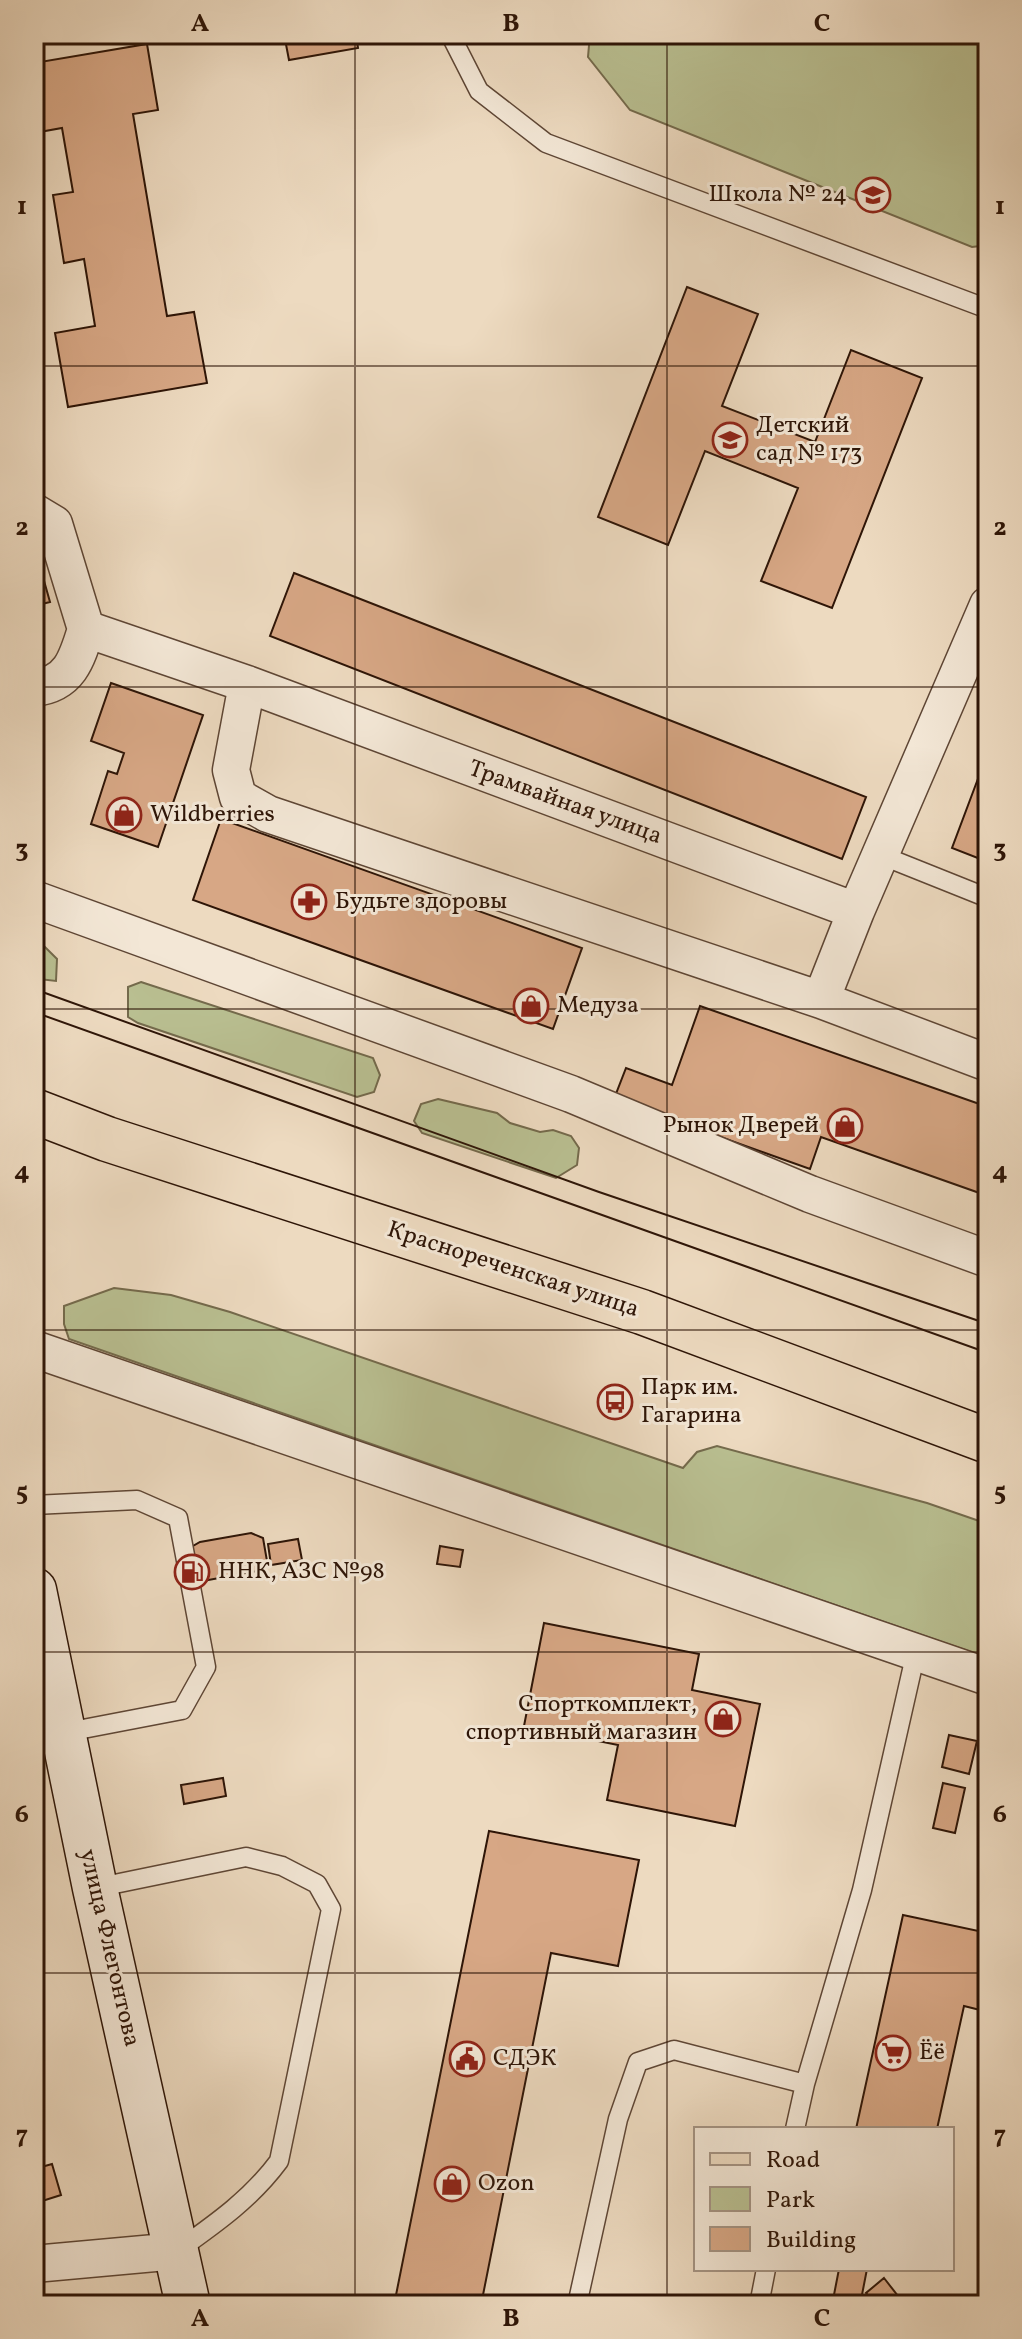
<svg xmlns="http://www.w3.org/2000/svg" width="1022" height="2339" font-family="Vollkorn,serif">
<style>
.green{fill:#b9bf91;stroke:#746a4c;stroke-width:2}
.building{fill:#d7a785;stroke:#2e1507;stroke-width:2}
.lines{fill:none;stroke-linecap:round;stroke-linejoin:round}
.lane-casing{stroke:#5e4635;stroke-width:21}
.street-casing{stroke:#5e4635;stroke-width:39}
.secondary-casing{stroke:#2e1507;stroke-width:47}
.primary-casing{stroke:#2e1507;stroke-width:47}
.lane{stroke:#f3e7d6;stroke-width:18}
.street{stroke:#f3e7d6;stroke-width:36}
.secondary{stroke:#f3e7d6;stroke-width:44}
.primary{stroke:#eddac0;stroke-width:44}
.tram{stroke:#2e1507;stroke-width:2}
.grid{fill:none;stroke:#2e1507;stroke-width:2;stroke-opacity:0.55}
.labels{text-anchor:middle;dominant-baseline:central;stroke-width:6;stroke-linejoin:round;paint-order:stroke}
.poi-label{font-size:24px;fill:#2e1507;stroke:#f3e7d6;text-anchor:start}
.street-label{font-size:24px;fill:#2e1507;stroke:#f3e7d6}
.neatline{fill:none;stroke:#2e1507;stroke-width:3}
.grid-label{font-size:26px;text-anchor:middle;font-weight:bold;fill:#2e1507}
</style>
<rect width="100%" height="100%" fill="#eddac0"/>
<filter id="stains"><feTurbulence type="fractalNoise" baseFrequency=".0025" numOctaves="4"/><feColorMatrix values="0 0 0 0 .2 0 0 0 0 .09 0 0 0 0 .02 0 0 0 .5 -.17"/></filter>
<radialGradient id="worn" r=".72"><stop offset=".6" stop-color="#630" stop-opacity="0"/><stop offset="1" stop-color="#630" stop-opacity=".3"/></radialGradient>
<path class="green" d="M590,34H988V245L972,247L630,110L588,57Z
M34,940L41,943L57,959L56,981L39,979L34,981Z
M141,982L373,1058L380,1075L374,1092L357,1097L138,1023L128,1017V987Z
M438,1099L497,1113L510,1123L540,1132L553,1130L571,1136L579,1148L577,1165L556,1178L422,1133L414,1121L421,1104Z
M114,1288L171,1295L230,1312L683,1468L697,1452L717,1446L927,1503L988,1524V1658L69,1339L64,1324V1306Z"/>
<path class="building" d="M284,34H356L358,48L289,60Z
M147,44L158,110L133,114L167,316L194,312L207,383L68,407L55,333L95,326L84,259L64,263L53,195L73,192L62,128L34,133V63Z
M687,287L758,314L722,406L815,442L851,350L922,378L832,608L761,581L798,488L705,451L668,545L598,517Z
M34,439L39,469L34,470Z
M37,556L50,602L34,606V557Z
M294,573L866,797L842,859L270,636Z
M111,683L203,715L158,847L91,824L108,771L117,774L124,753L91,741Z
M979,776L988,780V862L952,848Z
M221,819L582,948L553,1029L193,900Z
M700,1006L988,1107V1196L821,1137L810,1169L614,1099L626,1068L672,1085Z
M251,1533L263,1538L267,1561L263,1567L257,1571L203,1581L198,1580L189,1551L193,1546L200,1542Z
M298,1539L302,1560L271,1565L268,1544Z
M440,1546L463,1550L460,1567L437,1564Z
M544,1623L699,1654L692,1690L760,1704L735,1826L607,1800L618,1745L524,1726Z
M949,1735L977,1741L969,1774L942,1767Z
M223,1778L226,1796L184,1804L181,1785Z
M943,1783L965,1788L955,1833L933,1828Z
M489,1831L639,1860L618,1966L551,1953L481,2305H394Z
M903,1915L988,1933V2012L964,2006L937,2129H856Z
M52,2164L61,2195L36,2203L34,2169Z
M839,2269H867L860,2305H832Z
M884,2278L905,2305H876L866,2293Z"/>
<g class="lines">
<g class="lane-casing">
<path id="lane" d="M450,34L479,91L546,143L988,309
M878,854L988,898
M34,1505L137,1500L178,1518L206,1667L182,1710L62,1733
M95,1888L246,1857L282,1866L317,1884L331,1909L279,2161C251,2199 215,2224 177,2251
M795,2129L805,2084L862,1890L916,1652
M577,2305L618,2119L638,2062L674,2050L805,2084
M759,2305L766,2269"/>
</g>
<g class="street-casing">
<path id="street" d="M34,512L54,524L86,629L247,684L856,911L988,605
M247,684L231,770L238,797L268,814L821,1000L988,1063
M34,688C70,684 77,659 86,629
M34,899L571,1094L810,1194L988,1259
M821,1000L856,911
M34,1349L988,1677
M34,2264L177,2251"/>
</g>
<g class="secondary-casing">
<path id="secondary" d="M34,1590L95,1888L188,2305"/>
</g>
<g class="primary-casing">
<path id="primary" d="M34,1111L107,1139L642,1312L988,1441"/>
</g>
<use href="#lane" class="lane"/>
<use href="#street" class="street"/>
<use href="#secondary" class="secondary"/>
<use href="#primary" class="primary"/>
<path class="tram" d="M34,989L599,1192L988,1324
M34,1012L988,1353"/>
</g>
<path class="grid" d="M355,34V2305M667,34V2305M34,366H988M34,687H988M34,1009H988M34,1330H988M34,1652H988M34,1973H988"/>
<defs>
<g id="school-ring" transform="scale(1.8)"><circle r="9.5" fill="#f3e7d6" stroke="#8f2418" stroke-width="1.5"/><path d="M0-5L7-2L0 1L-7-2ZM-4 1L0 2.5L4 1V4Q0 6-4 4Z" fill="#8f2418"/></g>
<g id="shop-ring" transform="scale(1.8)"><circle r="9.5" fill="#f3e7d6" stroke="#8f2418" stroke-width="1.5"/><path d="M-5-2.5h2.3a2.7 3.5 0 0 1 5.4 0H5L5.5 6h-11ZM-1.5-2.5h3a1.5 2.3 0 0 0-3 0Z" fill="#8f2418"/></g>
<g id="pharmacy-ring" transform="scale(1.8)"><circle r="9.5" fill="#f3e7d6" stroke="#8f2418" stroke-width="1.5"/><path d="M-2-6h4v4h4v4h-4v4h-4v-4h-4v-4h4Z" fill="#8f2418"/></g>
<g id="bus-ring" transform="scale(1.8)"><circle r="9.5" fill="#f3e7d6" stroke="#8f2418" stroke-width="1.5"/><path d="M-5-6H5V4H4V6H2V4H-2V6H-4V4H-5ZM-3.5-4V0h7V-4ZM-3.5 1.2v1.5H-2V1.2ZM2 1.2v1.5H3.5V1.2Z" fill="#8f2418"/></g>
<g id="fuel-ring" transform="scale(1.8)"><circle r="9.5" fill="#f3e7d6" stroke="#8f2418" stroke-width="1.5"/><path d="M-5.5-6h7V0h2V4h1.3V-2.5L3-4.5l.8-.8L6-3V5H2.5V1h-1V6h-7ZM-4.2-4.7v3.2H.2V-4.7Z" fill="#8f2418"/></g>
<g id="supermarket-ring" transform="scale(1.8)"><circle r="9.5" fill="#f3e7d6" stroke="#8f2418" stroke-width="1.5"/><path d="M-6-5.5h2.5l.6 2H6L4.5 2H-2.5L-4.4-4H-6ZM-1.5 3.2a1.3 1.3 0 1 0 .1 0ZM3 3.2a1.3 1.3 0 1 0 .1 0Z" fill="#8f2418"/></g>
<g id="civic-ring" transform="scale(1.8)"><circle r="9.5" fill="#f3e7d6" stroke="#8f2418" stroke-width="1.5"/><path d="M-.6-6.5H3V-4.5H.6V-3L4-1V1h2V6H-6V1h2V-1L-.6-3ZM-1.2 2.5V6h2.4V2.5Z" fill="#8f2418"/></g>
</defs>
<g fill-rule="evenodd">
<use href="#school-ring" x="873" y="195"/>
<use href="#school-ring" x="730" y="440"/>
<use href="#shop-ring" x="124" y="815"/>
<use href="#pharmacy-ring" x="309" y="902"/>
<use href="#shop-ring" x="531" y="1006"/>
<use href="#shop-ring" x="845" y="1126"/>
<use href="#bus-ring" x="615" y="1402"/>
<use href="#fuel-ring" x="192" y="1572"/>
<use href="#shop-ring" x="723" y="1719"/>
<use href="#supermarket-ring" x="893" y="2053"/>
<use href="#civic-ring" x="467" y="2059"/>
<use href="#shop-ring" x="452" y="2184"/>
</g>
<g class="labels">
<g class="poi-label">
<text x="847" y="195" text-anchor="end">Школа № 24</text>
<text x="756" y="426">Детский<tspan x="756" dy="28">сад № 173</tspan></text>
<text x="150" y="815">Wildberries</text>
<text x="335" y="902">Будьте здоровы</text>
<text x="557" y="1006">Медуза</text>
<text x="819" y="1126" text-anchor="end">Рынок Дверей</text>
<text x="641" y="1388">Парк им.<tspan x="641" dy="28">Гагарина</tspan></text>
<text x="218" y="1572">ННК, АЗС №98</text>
<text x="697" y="1705" text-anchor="end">Спорткомплект,<tspan x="697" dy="28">спортивный магазин</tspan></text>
<text x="919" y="2053">Ёё</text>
<text x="493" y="2059">СДЭК</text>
<text x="478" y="2184">Ozon</text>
</g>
<g class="street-label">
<text transform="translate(565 803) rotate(20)">Трамвайная улица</text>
<text transform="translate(513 1270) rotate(18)">Краснореченская улица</text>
<text transform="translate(109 1948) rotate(77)">улица Флегонтова</text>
</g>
</g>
<rect width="1022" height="2339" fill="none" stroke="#eddac0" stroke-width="88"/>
<rect x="694" y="2127" width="260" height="144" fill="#f3e7d6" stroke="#a49383" stroke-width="2"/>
<rect x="710" y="2153" width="40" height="12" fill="#eddac0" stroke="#a49383" stroke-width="2"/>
<text x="766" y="2167" font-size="24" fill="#2e1507">Road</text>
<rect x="710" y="2187" width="40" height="24" fill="#b9bf91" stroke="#a49383" stroke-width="2"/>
<text x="766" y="2207" font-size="24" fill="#2e1507">Park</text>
<rect x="710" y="2227" width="40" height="24" fill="#d7a785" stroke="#a49383" stroke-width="2"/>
<text x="766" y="2247" font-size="24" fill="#2e1507">Building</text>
<rect x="44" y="44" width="934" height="2251" class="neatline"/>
<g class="grid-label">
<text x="200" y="31">A</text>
<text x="511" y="31">B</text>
<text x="822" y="31">C</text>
<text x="22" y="214">1</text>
<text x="1000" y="214">1</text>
<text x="22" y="535">2</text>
<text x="1000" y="535">2</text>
<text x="22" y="857">3</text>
<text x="1000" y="857">3</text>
<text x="22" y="1179">4</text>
<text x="1000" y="1179">4</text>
<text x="22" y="1500">5</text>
<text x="1000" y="1500">5</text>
<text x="22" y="1822">6</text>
<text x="1000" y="1822">6</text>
<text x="22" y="2143">7</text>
<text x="1000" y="2143">7</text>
<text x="200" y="2326">A</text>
<text x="511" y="2326">B</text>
<text x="822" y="2326">C</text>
</g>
<rect width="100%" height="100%" filter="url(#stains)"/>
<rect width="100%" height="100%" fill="url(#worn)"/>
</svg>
